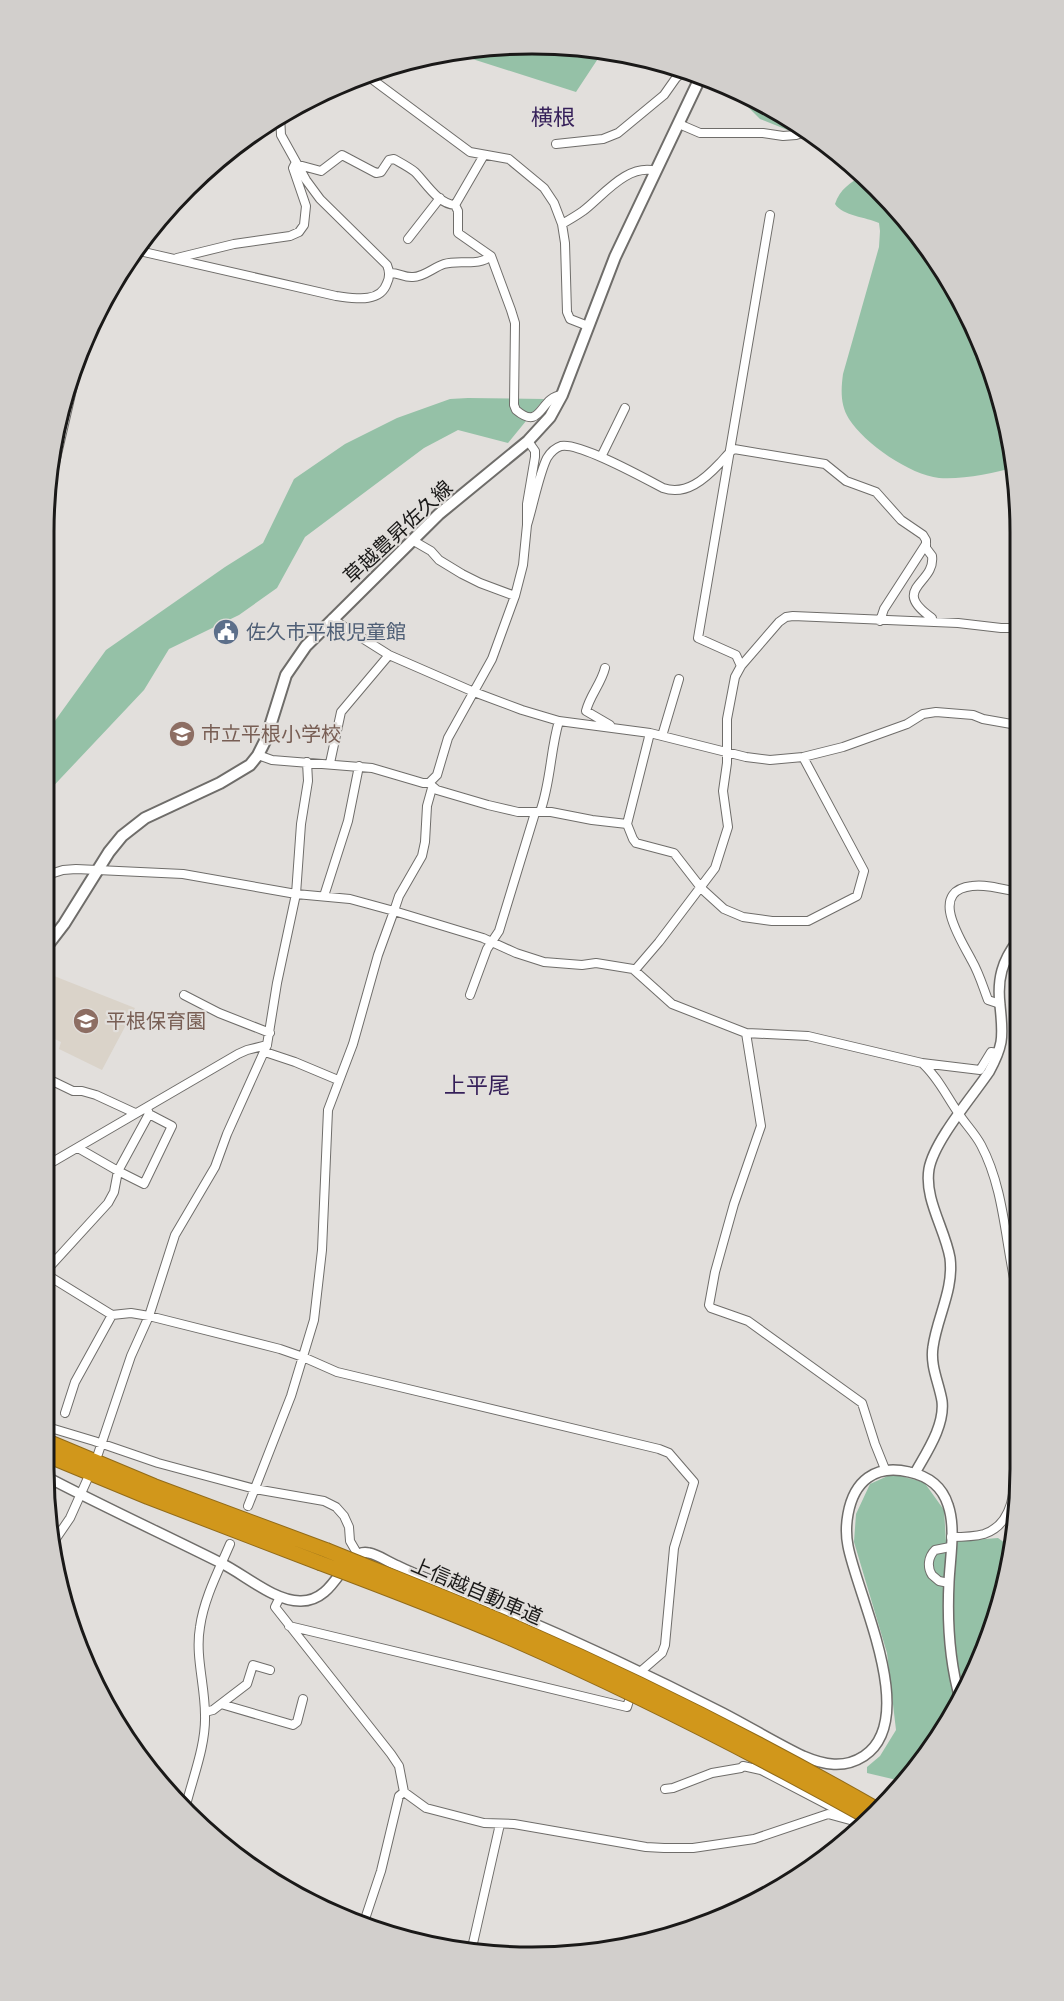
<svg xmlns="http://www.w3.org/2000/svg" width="1064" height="2001" font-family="'PT Sans','Noto Sans JP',sans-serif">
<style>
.built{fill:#dad3c9}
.green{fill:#95c1a7}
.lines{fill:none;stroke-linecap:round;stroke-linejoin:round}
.minor-casing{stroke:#6f6d6a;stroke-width:10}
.tertiary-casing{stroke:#6f6d6a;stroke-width:12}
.secondary-casing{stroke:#6f6d6a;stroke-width:14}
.motorway-casing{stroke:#916b1a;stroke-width:16}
.minor{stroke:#fff;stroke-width:8}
.tertiary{stroke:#fff;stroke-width:9}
.secondary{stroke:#fff;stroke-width:10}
.motorway{stroke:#d1971b;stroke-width:14}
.motorway-bridge-casing{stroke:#916b1a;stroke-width:16;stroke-linecap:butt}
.motorway-bridge{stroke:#d1971b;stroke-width:14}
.labels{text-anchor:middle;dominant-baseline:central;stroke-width:4.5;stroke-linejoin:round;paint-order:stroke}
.street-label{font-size:20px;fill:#1a1918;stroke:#e2dfdc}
.service-label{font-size:20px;fill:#4e5e75;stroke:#e2dfdc;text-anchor:start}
.education-label{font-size:20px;fill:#785e54;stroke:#e2dfdc;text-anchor:start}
.quarter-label{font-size:22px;fill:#351f59;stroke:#e2dfdc}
.rim{fill:none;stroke:#1a1918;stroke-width:3}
</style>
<rect width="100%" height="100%" fill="#e2dfdc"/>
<path class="built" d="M44,972L135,1008L102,1070L59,1049L61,1042L44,1034Z"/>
<path class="green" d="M564,45L603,51L576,92L463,56L454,51L469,48Z
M726,85L748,94L814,138L805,137L760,119Z
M863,175L920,235L983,345L1016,467C994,473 961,480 939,478C910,475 864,443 849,419C840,405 841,389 843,374L879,247L880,231L879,223C866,217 843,216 835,204C840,189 850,183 863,175Z
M468,398L544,399L508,443L458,430L424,448L305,537L277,588L239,615L169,649L144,690L44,796V736L106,650L225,567L263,543L294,479L345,444L397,418L450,399Z
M892,1474L924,1482L944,1510L946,1542L998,1538L1012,1548L1004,1595L970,1685L901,1781L867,1773V1767L880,1756L896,1730L887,1653L854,1542L856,1514L870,1484Z"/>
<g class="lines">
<g class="minor-casing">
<path id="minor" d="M365,74L470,152L509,159L544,188L554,203L562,224L565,243L567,312L570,319L588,326
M679,124L700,133H763L783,136L796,135L805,132
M556,144L603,139L618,133L664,95L676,78L685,70
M484,155L455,205L458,211V233L491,256L511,310L515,323L514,405L516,410C542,432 539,397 562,395
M562,224C569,220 576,216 583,211C603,196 627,163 656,171
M408,239L440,198
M135,250L336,296C353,298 380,304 387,283C390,277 390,272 387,265L320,199L306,180L281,135L280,115
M177,258L234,244L290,236L299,232L304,225L306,206L293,168L295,164L321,171L342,155L376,173L381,172L389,160L394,159C401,163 409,167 415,172C426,183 438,204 455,205
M389,273C398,272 404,278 413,277C424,277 434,267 444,264C460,259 478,267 491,256
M601,457L625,408
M45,506L81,351
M527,525C533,506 539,474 547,458C550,453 555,448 561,446C579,442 644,478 663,488C686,496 705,479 720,463C725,458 728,453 734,449L825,464L846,481L876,492L901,520L923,535L926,540V548L932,556C936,584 889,588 932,618V622
M412,540L431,551L439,560L462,574L480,583L515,596
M332,619L389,655L474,692L522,710L559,721L650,733L746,757L770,760L803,757L843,747L907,724L923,714L936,712L973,715L983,719L1017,725
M880,621L884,609L926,544
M741,666L736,655L698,638L770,215
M605,668C601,684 590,695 586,711L610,725
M650,733L627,824L633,839L636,843L674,853L702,889L724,909L743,917L772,921H808L857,896L864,871L803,757
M662,736L679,679
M258,755L272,760L372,768L423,783H429L437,775L448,738L492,659L515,596L523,565L527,525V504L535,457V451L528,441
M330,763L341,712L389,655
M431,785L437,790L488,805L518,812H551L592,820L627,824
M432,788L427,806L425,842L422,856L399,896L394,911L483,938L516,953L544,962L582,965L596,963L633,969L672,1004L746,1033L808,1036L922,1063C937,1076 946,1095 957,1111C964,1123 974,1132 981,1145C1006,1192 1005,1249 1019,1300
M540,812C551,782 550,751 559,721
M44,876L63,870L76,869L183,874L296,894L350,899L394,911L378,955L353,1044L328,1110L322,1250L314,1320L291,1396L248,1506
M324,896L348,821L359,766
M635,970L659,942L715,868L728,827L723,791L727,763V719L735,677L741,666L779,622L786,617L793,616L958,623L1001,628H1017
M184,995L219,1013L270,1033
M470,995L487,949L499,931L535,813
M1000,1004L988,1000C983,987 979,973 972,961C962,941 927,891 972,886C986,884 1003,889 1018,892
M746,1033L761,1126L734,1204L715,1272L709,1305L711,1308L748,1321L862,1403L875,1444L885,1469
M265,1052L295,1062L338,1080
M922,1063L980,1070L991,1052L998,1053
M44,1077L73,1091H82L96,1095L135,1113
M78,1148L118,1171L144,1184L172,1126L149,1114L148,1111
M44,1167L238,1054L247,1050L267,1045
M44,1273L112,1315L131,1313L149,1316L280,1349L303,1357L337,1372L659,1449L669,1453L694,1482L674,1548L665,1645L662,1653L640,1672L638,1677
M44,1273L108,1203L114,1192L118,1171L149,1114
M65,1413L75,1382L112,1315
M44,1426L94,1441L158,1463L184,1470L255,1489L324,1501L336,1507L344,1516L349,1527L350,1541L357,1553
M98,1454L131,1356L149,1316L175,1235L215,1167L227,1134L267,1045L277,983L296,894L301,824L308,781L307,762
M951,1537C962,1537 973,1537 984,1534C1026,1520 1011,1458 1019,1424
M55,1540L70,1518L87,1480
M949,1583L939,1581L932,1575C927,1567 928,1557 935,1550L950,1547
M280,1597L275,1607L391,1754L399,1766L404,1792L426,1808L484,1823L514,1824L646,1847L664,1848H693L754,1839L828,1814L850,1820L864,1816
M289,1626L627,1707L632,1691
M221,1704L293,1725L297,1722L303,1699
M205,1712L213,1710L247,1684L253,1665L270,1670
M665,1789L673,1788L712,1773L741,1768L743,1766L761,1770L851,1817
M186,1805C193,1777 206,1745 205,1715C205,1685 195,1656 200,1627C204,1598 219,1570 230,1544
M364,1922L381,1871L399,1796L404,1792
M471,1952L500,1824"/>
</g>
<g class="tertiary-casing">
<path id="tertiary" d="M915,1473C926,1453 945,1426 942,1401C939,1383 930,1366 933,1347C937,1317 954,1290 950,1258C945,1229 924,1199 929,1169C934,1141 972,1097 989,1072C994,1063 999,1053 1001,1042C1003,1030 1001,1017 1000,1005C997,979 1002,961 1018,940
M45,1476C102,1506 161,1533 219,1562C243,1573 273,1601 300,1601C338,1602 343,1547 369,1553C379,1555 388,1562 398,1566C416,1575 434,1581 452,1589C544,1626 635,1668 723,1713C750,1727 776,1743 803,1756C824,1765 844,1769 864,1756C920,1719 857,1595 848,1546C846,1536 846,1525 848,1514C854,1481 875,1464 909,1472C928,1476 942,1486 948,1505C956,1528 950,1558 949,1582C947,1622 949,1660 960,1699
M983,1651L993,1623"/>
</g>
<g class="secondary-casing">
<path id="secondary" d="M44,950L64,924L109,852L122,836L145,818L220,783L250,765L258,755L266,739L286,675L306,646L439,514L528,441L550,417L562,395L615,257L701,76"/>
</g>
<g class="motorway-casing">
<path id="motorway" d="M44,1440L154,1486L326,1550
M44,1454L148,1497L320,1563"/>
</g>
<use href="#minor" class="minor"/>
<use href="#tertiary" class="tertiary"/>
<use href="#secondary" class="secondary"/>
<use href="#motorway" class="motorway"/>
<g class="motorway-bridge-casing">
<path id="motorway-bridge" d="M326,1550C390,1576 455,1601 519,1629C643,1683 763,1744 880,1811
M320,1563C384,1587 447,1611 510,1638C633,1692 753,1753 871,1819"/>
</g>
<use href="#motorway-bridge" class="motorway-bridge"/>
</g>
<defs>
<g id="civic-disc" transform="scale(1.35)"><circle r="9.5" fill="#5c6f8a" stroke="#e2dfdc"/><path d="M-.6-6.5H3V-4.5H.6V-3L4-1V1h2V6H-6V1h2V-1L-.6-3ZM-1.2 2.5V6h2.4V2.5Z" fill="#fff"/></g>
<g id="school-disc" transform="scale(1.35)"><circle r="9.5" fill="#8d6e63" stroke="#e2dfdc"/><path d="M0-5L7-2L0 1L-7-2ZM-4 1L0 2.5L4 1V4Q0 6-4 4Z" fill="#fff"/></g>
</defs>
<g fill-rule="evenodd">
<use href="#civic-disc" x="226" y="632"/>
<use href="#school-disc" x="182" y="734"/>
<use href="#school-disc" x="86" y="1021"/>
</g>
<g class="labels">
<g class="street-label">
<text transform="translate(398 532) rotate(-43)">草越豊昇佐久線</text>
<text transform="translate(477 1591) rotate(23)">上信越自動車道</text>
</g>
<g class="service-label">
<text x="246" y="632">佐久市平根児童館</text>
</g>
<g class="education-label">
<text x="201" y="734">市立平根小学校</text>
<text x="106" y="1021">平根保育園</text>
</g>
<g class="quarter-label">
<text x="553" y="117">横根</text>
<text x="477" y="1085">上平尾</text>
</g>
</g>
<path d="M0 0H1064V2001H0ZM532 54H532A478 478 0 0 1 1010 532V1469A478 478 0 0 1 532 1947H532A478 478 0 0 1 54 1469V532A478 478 0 0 1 532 54Z" fill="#d2cfcc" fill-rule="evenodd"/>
<path class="rim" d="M532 54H532A478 478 0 0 1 1010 532V1469A478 478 0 0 1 532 1947H532A478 478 0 0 1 54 1469V532A478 478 0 0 1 532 54Z"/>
</svg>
